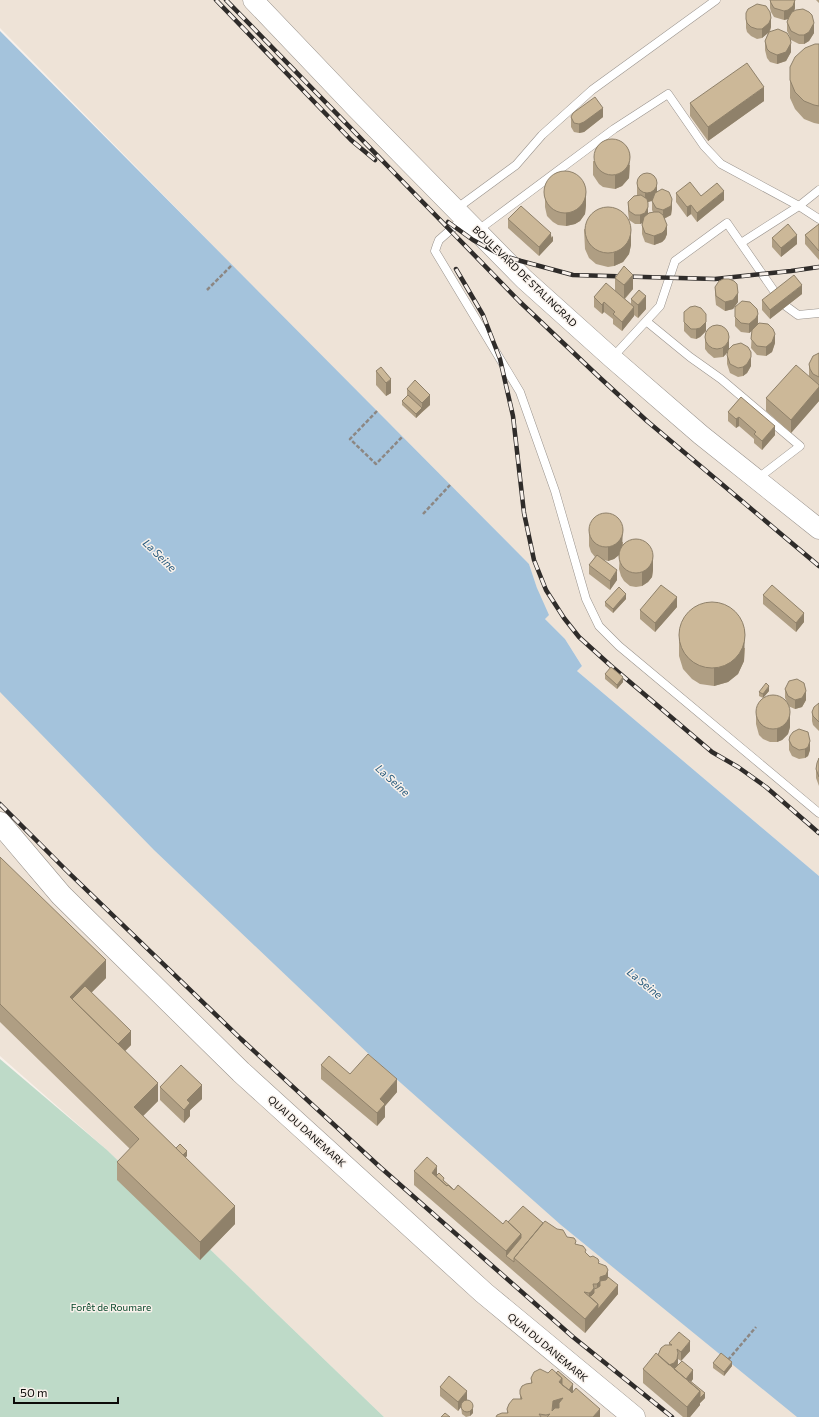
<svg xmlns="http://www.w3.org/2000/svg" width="819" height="1417" font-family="Commissioner,sans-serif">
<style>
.built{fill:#eee3d7}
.green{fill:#bedac8}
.water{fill:#a4c3dc}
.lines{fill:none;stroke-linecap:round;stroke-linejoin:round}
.service-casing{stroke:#99938d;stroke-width:9}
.tertiary-casing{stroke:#99938d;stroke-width:21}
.secondary-casing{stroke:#99938d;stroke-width:23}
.path{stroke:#8c8783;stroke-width:2.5;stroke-dasharray:4 2;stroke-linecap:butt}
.service{stroke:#fff;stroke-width:8}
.tertiary{stroke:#fff;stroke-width:20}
.secondary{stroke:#fff;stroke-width:22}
.rail-casing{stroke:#2f2c2a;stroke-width:4.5}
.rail{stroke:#f8f1eb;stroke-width:3;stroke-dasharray:9;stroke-linecap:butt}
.wall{fill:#af9e83;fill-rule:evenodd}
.shaded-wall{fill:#8f816a}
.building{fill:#ccb898;stroke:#8f816a;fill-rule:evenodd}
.labels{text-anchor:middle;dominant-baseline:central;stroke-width:3;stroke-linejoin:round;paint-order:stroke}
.street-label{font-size:10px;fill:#0d0b09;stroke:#f8f1eb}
.park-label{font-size:10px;fill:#054629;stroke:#f8f1eb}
.water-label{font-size:11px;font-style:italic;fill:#285b7e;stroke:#f8f1eb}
</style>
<rect width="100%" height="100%" fill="#f8f1eb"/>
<path class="built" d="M0,0H819V876L577,671L582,666L565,639L545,619L537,588L529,564L232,265L0,28Z
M0,670L819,1417H384L107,1150L0,1056Z"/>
<path class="green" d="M0,1059L107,1150L384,1417H0Z"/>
<path class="water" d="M0,31L529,564L537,588L549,615L545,619L565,639L582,666L577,671L819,876V1417H797L561,1225L375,1060L154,850L0,692Z"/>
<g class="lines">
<g class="service-casing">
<path id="service" d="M456,209L516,165L542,135L592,90L716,0
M464,218L439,240L437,245L435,251L520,392L555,491L586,599L599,626L619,646L819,813
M477,231L614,129L668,94L704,146L721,164L799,206L819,190
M741,243L799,206L819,219
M646,321L690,357L721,379L800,446L757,479
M612,358L660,306L675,261L727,223L783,304L798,315L819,313"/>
</g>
<g class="tertiary-casing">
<path id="tertiary" d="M253,0L356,108L524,279L612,358L701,435L819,529"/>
</g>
<g class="secondary-casing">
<path id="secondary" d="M0,823L61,895L241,1072L484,1293L634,1417"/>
</g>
<path class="path" d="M207,290L232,265
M377,411L350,439L376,464L402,437
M423,514L450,485
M728,1360L756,1327"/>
<use href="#service" class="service"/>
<use href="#tertiary" class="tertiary"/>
<use href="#secondary" class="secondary"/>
<g class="rail-casing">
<path id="rail" d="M216,0L351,140L375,160
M226,0L520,302L598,376L647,421L819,566
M448,222L473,240L501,255L521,261L573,275L715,279L791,271L819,267
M456,269L483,315L500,359L513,416L524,513L534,560L546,590L564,618L579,637L610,665L712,752L738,767L766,787L819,833
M0,804L68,872L241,1039L380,1167L573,1337L672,1417"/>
</g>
<use href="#rail" class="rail"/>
</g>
<path class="wall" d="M770,0H795V8L794,11L814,33L809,41L804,44H799L791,40L790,39L791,52L786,61L777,64L770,62L767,58L765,50V41L768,33L762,38L757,39L751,36L747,32L746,28V19L771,27L770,32L790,37L787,31V22L788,19L784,20L774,17L771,12L770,8Z
M816,0H819V3Z
M819,44V124L814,123L804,119L795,109L790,98V67Z
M764,101L708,141L690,116V103Z
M571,117H603L584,132L579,133L574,132L571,127Z
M593,161L630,165L629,178L622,186L615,189L603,187L599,184L593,175Z
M637,181L657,192L672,208L671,215L664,219L667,234L665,239L662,242L654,245L645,242L642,234V223L640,224H635L629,220L628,212V202L637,195ZM652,201V210L653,212L648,213V202Z
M676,193L724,200L697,222L691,214L687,217L676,202Z
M545,194L586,205L585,214L580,221L575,224L566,226L558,225L553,222L547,216L545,207Z
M508,219L551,235L553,241L539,256L508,228Z
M819,224V260L805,244V235Z
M584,229L631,245L629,254L623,262L614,266L608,267L596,264L589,258L585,249Z
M772,238L797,244L781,257L772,247Z
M615,278L633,289L625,299L631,304V299L646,309L638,318L634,315V316L622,331L613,324V319L604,312L602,314L594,307V297L615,291Z
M715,287L738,302L733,309L725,311L716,305L715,296Z
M802,294L770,319L762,310V300Z
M684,312L706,331L700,337L696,339L691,338L684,331Z
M735,317L758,323L757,325L775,343L772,352L766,356L757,355L751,348L752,331L749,333L741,332L735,326Z
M705,334L729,344V349L726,354L723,357L714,358L708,353L705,349Z
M819,353V401L791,433L766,411V398L809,376V364Z
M727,355L751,366L747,373L743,376L738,377L730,373L727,364Z
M381,367L391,393L386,396L376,385V371Z
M407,389L430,405L416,418L402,405V401L407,396Z
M741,397L775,435L762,450L754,443V439L739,426L736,428L728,421V412Z
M589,532L623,542V546L653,570L652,577L648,582L642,586L636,587L630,586L624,581L621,576L619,569L620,554L614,559L608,561L604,560L617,580L610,590L589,574V565L595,557L591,552L589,546Z
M763,595L804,622L796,632L763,604Z
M626,599L613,613L605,606V602Z
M677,607L655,632L640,619V610Z
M679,638L745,648L744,661L738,674L728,682L714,686L700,684L692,679L683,669L679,656Z
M605,674L623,682L617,689L605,679Z
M785,689L806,700L802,707L795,709L788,706L790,727L788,734L782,740L777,742H770L763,739L759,735L756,724V710L788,705L785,698Z
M769,691L763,698L759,696V692Z
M819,703V731L813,725L812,721V712Z
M789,740L810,750L808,756L805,758L799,759L792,756L789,750Z
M819,758V786L816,778V769Z
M0,857L106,978L91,993L131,1045L125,1051L158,1101L143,1116L176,1148L187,1156L185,1157L235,1224L200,1260L117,1180V1162L130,1149L0,1022Z
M321,1065L350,1074L397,1092L385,1106V1117L377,1126L321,1079Z
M160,1087L202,1099L190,1110V1116L184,1123L160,1100Z
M414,1171L437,1175L454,1190L503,1224L508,1222L543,1223L567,1237L599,1264L608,1277L618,1294L585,1333L414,1185Z
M669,1343L690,1351L681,1361L678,1359V1365L693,1379L691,1382L705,1398L700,1403V1405L690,1417H683L643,1383V1369L669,1345Z
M713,1363L732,1366L724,1376L713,1368Z
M531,1378L573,1392L600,1417H496L507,1413V1409L520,1399V1394L531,1384Z
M440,1387L467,1400L473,1413L470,1416L466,1417L462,1414L461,1407L458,1411L440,1396Z"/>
<path class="shaded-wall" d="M795,0V8L793,15L788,19L784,20V11Z
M771,18V27L769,32L762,38V29Z
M814,23V33L809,41L804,44V35Z
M791,43V52L786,61L777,64V55Z
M764,87V101L708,141V127Z
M603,108V117L584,132L579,133V124Z
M630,152L629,178L622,186L615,189V175Z
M657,184V194L654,200L645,203V193Z
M724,191V200L697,222V213Z
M586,192V205L585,214L580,221L575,224L566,226V213Z
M672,199V208L671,215L663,219V210Z
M691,205V214L687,217V207Z
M648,207V216L645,222L640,224V215Z
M667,225V234L665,239L662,242L654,245V236Z
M631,231V245L629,254L623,262L614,266V253Z
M551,233V238L553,236V241L539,256V247Z
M797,235V244L781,257V248Z
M633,275V289L624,299V285Z
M802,285V294L770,319V310Z
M738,293V302L733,309L725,311V302Z
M646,296V309L638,318V305Z
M604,302V312L602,314V305Z
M634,307V316L622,331V322Z
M706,314V331L700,337L696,339V329Z
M758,314V323L756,328L749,333V324Z
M775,334V343L772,352L766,356V347Z
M729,335V349L726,354L723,357V348Z
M751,357V366L747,373L743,376V367Z
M391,379V393L386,396V383Z
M819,387V401L791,433V420Z
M430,395V405L422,412V403Z
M422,408V412L416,418V414Z
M739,417V426L736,428V419Z
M775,426V435L762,450V441Z
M623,528L622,549L619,555L614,559L608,561V547Z
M653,556V570L652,577L648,582L642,586V572Z
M617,570V580L610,590V581Z
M626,594V599L613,613V609Z
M677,597V607L655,632V623Z
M804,613V622L796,632V623Z
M745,630L744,661L738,674L728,682L714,686V668Z
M623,677V682L617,689V685Z
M769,686V691L763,698V694Z
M806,691V700L802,707L795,709V700Z
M790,713V727L788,734L782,740L777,742V729Z
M810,741V750L808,756L805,758V749Z
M106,960V978L76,1008L70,997Z
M131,1031V1045L116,1060V1046Z
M397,1079V1092L385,1106V1117L377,1126V1113L380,1099Z
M158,1083V1101L134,1125V1107Z
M202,1085V1099L190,1110V1116L184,1123V1110L187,1100Z
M187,1151V1156L181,1162V1157Z
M437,1166V1179L432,1173Z
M235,1206V1224L200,1260V1242Z
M521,1234V1247L506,1256V1251Z
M608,1270V1284L597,1297V1284L600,1277Z
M618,1285V1294L585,1333V1319L598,1304Z
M594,1288V1302L589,1300V1293Z
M690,1341V1351L681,1361V1352Z
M678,1353V1362L677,1368L674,1372L669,1365Z
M732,1362V1366L724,1376V1372Z
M693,1370V1379L686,1388L683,1382Z
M562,1378L563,1416L552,1417L553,1401L559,1382Z
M573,1384V1393L564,1395Z
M467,1391V1400L461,1405V1407L458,1411V1402Z
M700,1391L705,1393V1398L700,1403V1405L690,1417H687V1407Z
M473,1408V1413L470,1416V1411Z
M600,1409V1417H593Z"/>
<path class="building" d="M770,0H795L793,6L788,10L784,11L774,8L771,3Z
M757,4L766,6L770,12L771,18L769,23L762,29H757L751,27L747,23L746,19V13L748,9Z
M803,9L809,12L812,15L814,23L809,32L804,35H799L791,31L787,22L789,17L792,12L796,10Z
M778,29L787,33L790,38L791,43L786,52L777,55L770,52L767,49L765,41L769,32Z
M815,44H819V106L814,105L804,101L795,92L790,80V67L795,57L805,48Z
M747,63L764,87L708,127L690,103Z
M595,97L603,108L584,122L579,124L574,123L571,117L573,113Z
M594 157a18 18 0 1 1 36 0a18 18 0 1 1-36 0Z
M544 192a21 21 0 1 1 42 0a21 21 0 1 1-42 0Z
M637 183a10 10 0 1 1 20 0a10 10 0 1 1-20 0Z
M690,182L701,196L717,183L724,191L697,213L691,205L687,207L676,193Z
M662,189L669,192L672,199L671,206L663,210L656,208L652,201L655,193Z
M641,195L647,199L648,203V207L645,213L640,215H635L629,211L628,202L634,196Z
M521,206L551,233L539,247L508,219Z
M585 230a23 23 0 1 1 46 0a23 23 0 1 1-46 0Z
M654,212H659L663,215L667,225L665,230L662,233L654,236L645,233L642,225L644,217L649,213Z
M788,224L797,235L781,248L772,238Z
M819,224V251L805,235Z
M624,266L633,275L624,285L615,278Z
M794,275L802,285L770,310L762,300Z
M723,279H729L734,281L737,284L738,293L733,300L725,302L716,296L715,287L719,281Z
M606,283L634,307L622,322L613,314L615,312L604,302L602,305L594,297Z
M639,290L646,296L638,305L631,299Z
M742,301L750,302L757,309L758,314L756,318L749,324L741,323L735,317V307Z
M695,306L701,308L706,314V322L700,328L696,329H691L684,322V312L690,307Z
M759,323L768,324L773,329L775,334L772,342L766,347L757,346L751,339L752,330Z
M705 337a12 12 0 1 1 24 0a12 12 0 1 1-24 0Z
M741,343L748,347L751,352V357L747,364L743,367L738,368L730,364L727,355L728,350L733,345Z
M819,353V377L813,374L810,369L809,364L813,356Z
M796,365L819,385V387L791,420L766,398Z
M381,367L391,379L386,383L376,371Z
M415,380L430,395L422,403L407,389Z
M408,395L422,408L416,414L402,401Z
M741,397L775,426L762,441L754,434L756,432L739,417L736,419L728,412Z
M589 530a17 17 0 1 1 34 0a17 17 0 1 1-34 0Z
M619 556a17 17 0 1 1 34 0a17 17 0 1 1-34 0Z
M597,555L617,570L610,581L589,565Z
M661,585L677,597L655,623L640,610Z
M772,585L804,613L796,623L763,595Z
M619,587L626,594L613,609L605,602Z
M679 635a33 33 0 1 1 66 0a33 33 0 1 1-66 0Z
M611,667L623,677L617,685L605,674Z
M797,679L804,683L806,691L802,698L795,700L788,696L785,689L789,681Z
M766,683L769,686L763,694L759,692Z
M756 712a17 17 0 1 1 34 0a17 17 0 1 1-34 0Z
M819,703V722L813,716L812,712L814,707Z
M799,729L808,732L810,741L808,747L805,749L799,750L792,746L789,740L790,736L793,732Z
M819,758V777L816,769L817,763Z
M0,857L106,960L70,997L158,1083L134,1107L235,1206L200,1242L117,1162L139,1139L0,1004Z
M85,986L131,1031L118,1044L72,999Z
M368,1054L397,1079L380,1099L385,1104L377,1113L321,1065L329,1056L350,1074Z
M181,1065L202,1085L187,1100L190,1103L184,1110L160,1087Z
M180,1144L187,1151L183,1155L176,1148Z
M427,1157L437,1166L432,1173L447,1186L448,1185L454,1190L458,1185L503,1224L506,1220L521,1234L506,1251L414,1171Z
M439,1173L444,1178L443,1180L453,1189L448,1185L447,1186L436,1176Z
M523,1206L543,1223L514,1258V1262L506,1256L521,1238V1234L508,1222Z
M545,1221L557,1229L563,1230L567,1237L574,1238L576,1241L575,1244L583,1246L586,1250L585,1252L590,1257L593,1256L598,1259L599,1262L598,1263L606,1266L608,1270L606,1275L600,1277V1281L597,1284H593L594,1288L591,1292L589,1293L584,1292L598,1304L585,1319L514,1258Z
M608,1277L618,1285L598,1309V1304L589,1296H591L594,1293V1289L597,1288L600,1286V1281L606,1280Z
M679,1332L690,1341L681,1352L677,1349L678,1353L677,1359L674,1363L669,1365L658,1355L661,1348L665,1345H672L669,1343Z
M656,1353L700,1391L687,1407L643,1369Z
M721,1353L732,1362L724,1372L713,1363Z
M682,1361L693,1370L686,1379L674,1369Z
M540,1369L548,1373L552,1369L562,1378L559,1382L569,1390L572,1393L576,1388L600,1409L593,1417H547L550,1414L546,1415L539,1414L541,1417H496L497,1415L502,1413H508L507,1409L509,1404L513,1399H522L520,1394V1390L522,1386L526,1384L532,1383L531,1378L534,1372ZM563,1398L559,1403V1408H555L552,1411L553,1401Z
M558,1371L573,1384L569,1390L562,1385V1378L556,1373Z
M449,1376L467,1391L458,1402L440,1387Z
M689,1380L705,1393L700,1398V1391L688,1381Z
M461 1406a6 6 0 1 1 12 0a6 6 0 1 1-12 0Z
M445,1413L450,1417H441Z"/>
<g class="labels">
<g class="street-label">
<text transform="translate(525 276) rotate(44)">BOULEVARD DE STALINGRAD</text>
<text transform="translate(307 1131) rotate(42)">QUAI DU DANEMARK</text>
<text transform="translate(548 1347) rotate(40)">QUAI DU DANEMARK</text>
</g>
<g class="park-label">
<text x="111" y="1307">Forêt de Roumare</text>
</g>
<g class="water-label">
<text transform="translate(160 555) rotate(44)">La Seine</text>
<text transform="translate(393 780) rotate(42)">La Seine</text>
<text transform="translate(645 983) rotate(39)">La Seine</text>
</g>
</g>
<path d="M14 1397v6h104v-6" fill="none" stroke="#0d0b09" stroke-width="2"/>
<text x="20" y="1397" font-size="12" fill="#0d0b09" stroke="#f8f1eb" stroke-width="3" paint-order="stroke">50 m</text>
</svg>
